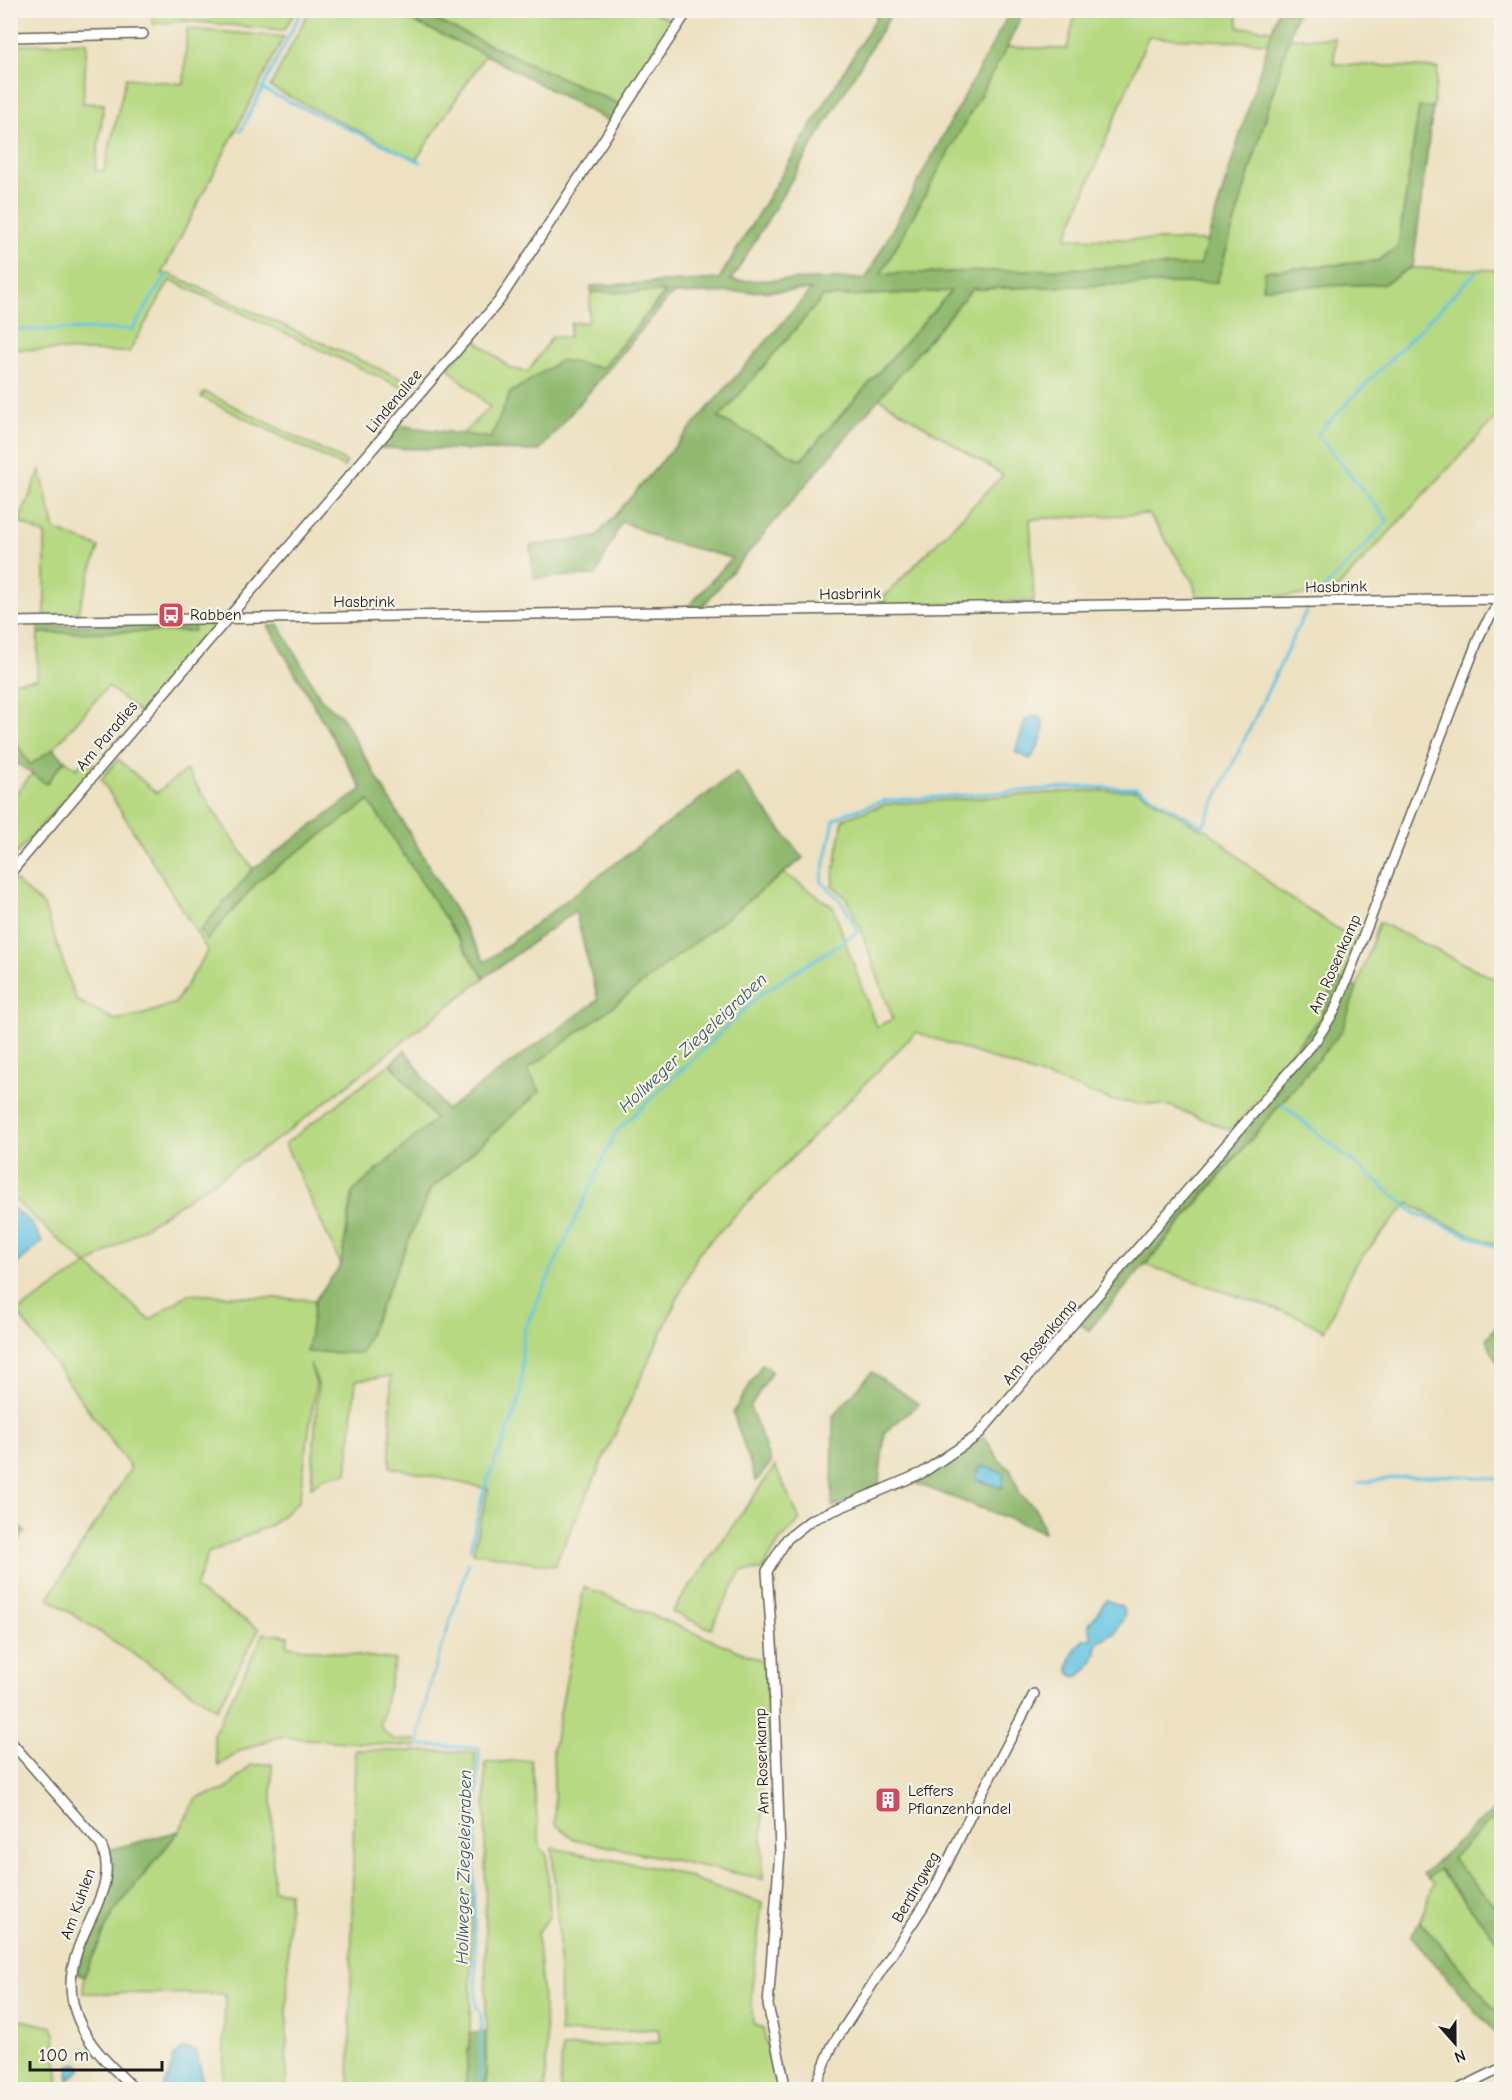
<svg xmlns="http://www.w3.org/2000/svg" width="1512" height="2100" font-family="'Comic Neue',sans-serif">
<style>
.green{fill:#b6d981;stroke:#697a4e;stroke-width:1.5}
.forest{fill:#90b96f;stroke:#566a46;stroke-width:1.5;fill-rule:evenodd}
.water{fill:#66c5e4;stroke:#417080;stroke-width:1.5}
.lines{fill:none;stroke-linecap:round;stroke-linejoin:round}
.stream{stroke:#66c5e4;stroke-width:3}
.minor-casing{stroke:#656156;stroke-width:12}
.minor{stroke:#fff;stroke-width:9}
.labels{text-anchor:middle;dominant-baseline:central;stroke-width:4.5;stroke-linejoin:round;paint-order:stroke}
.street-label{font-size:16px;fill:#1c1c1c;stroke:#f7f3e8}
.poi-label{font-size:16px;fill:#1c1c1c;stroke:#f7f3e8;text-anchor:start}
.water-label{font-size:18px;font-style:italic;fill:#365762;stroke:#f7f3e8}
</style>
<rect width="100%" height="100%" fill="#f7f3e8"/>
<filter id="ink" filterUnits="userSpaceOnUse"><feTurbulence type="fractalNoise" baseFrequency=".0167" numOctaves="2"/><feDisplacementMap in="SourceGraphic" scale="12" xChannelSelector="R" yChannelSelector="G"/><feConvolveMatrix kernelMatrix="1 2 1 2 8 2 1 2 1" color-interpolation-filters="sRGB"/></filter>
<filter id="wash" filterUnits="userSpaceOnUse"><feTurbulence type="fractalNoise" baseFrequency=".008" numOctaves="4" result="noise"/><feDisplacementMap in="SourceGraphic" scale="24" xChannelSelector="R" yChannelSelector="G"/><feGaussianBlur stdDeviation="1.35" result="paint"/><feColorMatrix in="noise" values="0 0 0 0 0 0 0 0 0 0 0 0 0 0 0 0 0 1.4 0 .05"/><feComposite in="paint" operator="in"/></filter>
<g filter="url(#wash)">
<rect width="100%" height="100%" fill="#ede1c1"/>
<path class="green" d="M152,11V10L296,11L284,30L185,21L152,24Z
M309,11H390L486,54L416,160L270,87Z
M415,11H651L677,23L655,48L621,105Z
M1076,11H1237L1238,27L1272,30L1268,43L1148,37L1066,238L1208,241L1200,266L881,274L1007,47L1067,49Z
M187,29L284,37L162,273L172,275L415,385L410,391L170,280L129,352L11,349L10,69L16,45L87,42L83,103L104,104L95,171H104L126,78L184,84Z
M1289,38H1335L1334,64L1438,68L1433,107L1419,108L1398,247L1377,261L1266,271L1262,287L1384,284L1410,268L1501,270V412L1331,595L1197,597L1192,580L1149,514L1030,519L1034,601L875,606L1003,475L879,398L972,289L1217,282Z
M666,291L602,368L561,361L510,393L491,438L455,441L490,407L448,368L474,339L510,368L528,372L552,337H569L571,323L588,322L591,292Z
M952,291L801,460L719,418L823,297Z
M205,392L347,462L344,467L201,397Z
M40,470L55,530L99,547L77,614L45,616V535L19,522Z
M194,624H219L141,714L108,686L53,749L30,765L11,735V682L37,679L38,633L193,631Z
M86,758L95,766L15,855L11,850V799L32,774L46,784L65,760L76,769Z
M118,759L156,793L186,770L253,869L201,930L207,939L260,879L369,801L484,978L282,1136L88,1265L150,1320L188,1294L315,1300L308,1352L361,1353L430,1190L540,1091L526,1070L784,873L833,907L876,1027L893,1019L860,927L846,898L832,885L843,819L886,804L1079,791L1137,790L1203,830L1206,829L1279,891L1358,942L1344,982L1336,979L1320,1018L1277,1069L1279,1080L1230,1130L1170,1106L1114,1101L916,1032L699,1252L554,1566L473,1552L488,1489L390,1467L391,1376L356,1380L347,1473L324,1478L311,1487L318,1384L310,1363L316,1384L299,1501L271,1525L208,1553L195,1589L259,1629L217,1709L48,1598L131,1468L17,1312L87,1265L11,1197V880L12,878L44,906L76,1000L115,1020L145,1014L175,1003L208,951L101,779Z
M1379,922L1501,982V1247L1444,1223L1408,1203L1354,1266L1324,1331L1302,1318L1146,1265L1342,1031Z
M391,1063L435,1119L353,1192L341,1265L285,1144Z
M775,1466L800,1520L779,1542L762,1570L741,1571L711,1629L672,1612Z
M584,1587L765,1662L771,1749L761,1765L763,1879L574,1839L555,1824L553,1750Z
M264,1633L288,1636L287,1646L395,1660L380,1725C388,1740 398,1743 414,1739L417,1747L279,1737L242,1750L218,1766L213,1735Z
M355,1750L475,1752L470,2033L465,2089H349Z
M531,1760L540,1846L547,1856L550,1915L537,1934L547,2043L545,2089H486L485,1763Z
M272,1764L273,1890L289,1892L286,2089H223L225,1994L83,1993L84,1976L113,1913L179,1831L196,1798L225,1790L251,1765Z
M1501,1811V1913L1452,1858Z
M552,1848L671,1871L762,1903L751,1995L753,2023L763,2029L778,2089H753L751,2085L744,2090L560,2089L562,2048L660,2042L658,2029L560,2033L559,1937Z
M1438,1869L1501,1945V2016L1420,1921L1434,1883L1428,1878Z
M11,2018L52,2027L55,2035L59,2089H11Z"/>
<path class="forest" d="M1011,10L1024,11L1007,47L881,274L1200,265L1278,11H1297L1217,282L972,289L702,607L687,608L732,558L662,540L622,521L596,575L534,578L530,546L596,537L811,290L672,294L539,451L380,448L397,425L491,438L510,393L561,360L602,368L666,292H591V286L719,279L880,11H893L731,281L866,278ZM951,291L801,460L719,418L823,297Z
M390,11H415L621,105L612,123L486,55Z
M1419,107H1433L1413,266L1384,284L1262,288L1265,271L1377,261L1398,247Z
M194,624V631L38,633V626Z
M279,625L321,699L341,716L485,962L736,772L803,858L602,1015L527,1070L540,1091L430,1190L361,1353L307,1352L315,1300L341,1265L353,1192L435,1119L391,1063L405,1050L446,1110L598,1000L575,911L484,978L369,801L260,879L207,940L200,930L253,869L362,789L268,626Z
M11,735L30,765L53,749L65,760L46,784L11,759Z
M1336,979L1357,988L1342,1031L1089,1330L1080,1324L1280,1087L1277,1069L1320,1018Z
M1501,1320V1369L1486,1339Z
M762,1364L772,1371L750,1407L771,1463L756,1481L733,1413Z
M872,1372L919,1404L885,1432L878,1489L832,1507L833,1416Z
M985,1437L999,1460L1010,1469L1020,1494L1036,1509L1044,1532L915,1483Z
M11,1517L25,1532L11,1551Z
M1501,1803V1811L1452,1858L1501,1913V1945L1439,1869L1428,1878L1423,1874Z
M179,1831L113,1913L84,1976L77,1973L85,1945L108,1892L114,1864L109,1850Z
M1420,1921L1501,2016V2040L1411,1936Z
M470,2033H486V2089H465Z"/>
<path class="water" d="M1033,716L1041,718C1048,730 1038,749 1030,759L1015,752L1026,719Z
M10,1206L31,1222L42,1242L11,1269Z
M981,1466L1004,1473L1002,1488L975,1479Z
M1106,1600L1122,1606L1125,1615L1115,1633L1097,1643C1097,1656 1089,1673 1076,1677L1070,1674C1066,1662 1075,1648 1084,1639H1092L1089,1625Z
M183,2049H190L197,2053L202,2077L201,2089H165L164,2084L170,2076L173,2057Z
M78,2063L82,2069L68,2080L69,2065Z"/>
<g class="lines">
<path class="stream" d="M262,89L421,162
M241,131L302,10
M10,330L133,329L166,275
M1316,597L1388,521L1317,434L1476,272
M1282,1104L1415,1213L1502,1250
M1358,1483C1407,1475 1453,1473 1502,1480
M470,1549C476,1527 479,1504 487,1482C498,1453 512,1426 520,1396C526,1371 518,1355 525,1328L615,1133L762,993L858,932C850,913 838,894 821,882L834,820L845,814L883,801L1076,787L1137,788L1203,826L1307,609
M469,1562L430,1684L419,1734L420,1745L479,1748L474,1881L476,2005L481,2013L480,2090"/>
</g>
</g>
<g filter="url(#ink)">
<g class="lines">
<g class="minor-casing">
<path id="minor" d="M10,37L143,34
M10,622L1500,599
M10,873L499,301L688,10
M10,1741L101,1845C129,1905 34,1953 88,2038C100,2058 119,2073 135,2090
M786,2090L768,2005L780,1851L773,1657L767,1571L787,1539L811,1520L922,1473L977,1436L1316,1040L1335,1010L1481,632L1502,598
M814,2090L832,2046L934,1890L975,1806L1034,1694
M1457,2090L1502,2068"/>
</g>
<use href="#minor" class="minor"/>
</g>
</g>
<defs>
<g id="bus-square" transform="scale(1.35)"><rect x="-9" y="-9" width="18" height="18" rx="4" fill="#d1495b" stroke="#f7f3e8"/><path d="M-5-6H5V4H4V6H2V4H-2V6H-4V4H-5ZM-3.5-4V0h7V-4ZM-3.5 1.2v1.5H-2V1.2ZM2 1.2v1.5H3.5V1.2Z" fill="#fff"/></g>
<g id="building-square" transform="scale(1.35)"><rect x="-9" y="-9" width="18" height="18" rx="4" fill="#d1495b" stroke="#f7f3e8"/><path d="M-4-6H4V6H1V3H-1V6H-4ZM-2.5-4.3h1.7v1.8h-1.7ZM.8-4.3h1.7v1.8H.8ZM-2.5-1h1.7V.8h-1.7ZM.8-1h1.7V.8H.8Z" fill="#fff"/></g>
</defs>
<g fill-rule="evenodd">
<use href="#bus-square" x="171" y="615"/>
<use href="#building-square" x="888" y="1800"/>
</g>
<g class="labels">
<g class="street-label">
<text transform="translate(394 401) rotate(-50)">Lindenallee</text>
<text transform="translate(1336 587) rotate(-1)">Hasbrink</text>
<text transform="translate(850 594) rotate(-1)">Hasbrink</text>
<text x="364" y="602">Hasbrink</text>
<text transform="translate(107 736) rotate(-50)">Am Paradies</text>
<text transform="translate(1335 964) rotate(-66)">Am Rosenkamp</text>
<text transform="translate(1040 1342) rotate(-50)">Am Rosenkamp</text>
<text transform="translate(762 1761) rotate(-92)">Am Rosenkamp</text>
<text transform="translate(916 1887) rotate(-60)">Berdingweg</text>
<text transform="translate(78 1904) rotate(-70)">Am Kuhlen</text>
</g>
<g class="poi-label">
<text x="190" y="615">Rabben</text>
<text x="908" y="1791">Leffers<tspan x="908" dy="18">Pflanzenhandel</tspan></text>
</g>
<g class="water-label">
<text transform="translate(693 1043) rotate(-43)">Hollweger Ziegeleigraben</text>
<text transform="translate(464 1867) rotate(-89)">Hollweger Ziegeleigraben</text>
</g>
</g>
<rect width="1512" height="2100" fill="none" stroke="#f7f3e8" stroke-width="36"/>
<g transform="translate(1455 2043) rotate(159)" stroke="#f7f3e8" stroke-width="4.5" paint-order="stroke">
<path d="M0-4.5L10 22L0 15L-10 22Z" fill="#1c1c1c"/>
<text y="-9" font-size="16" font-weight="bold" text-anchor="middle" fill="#1c1c1c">N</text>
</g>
<path d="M30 2061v9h132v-9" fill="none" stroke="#1c1c1c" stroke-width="3"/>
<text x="39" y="2061" font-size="18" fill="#1c1c1c" stroke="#f7f3e8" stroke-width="4.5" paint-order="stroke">100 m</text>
</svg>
